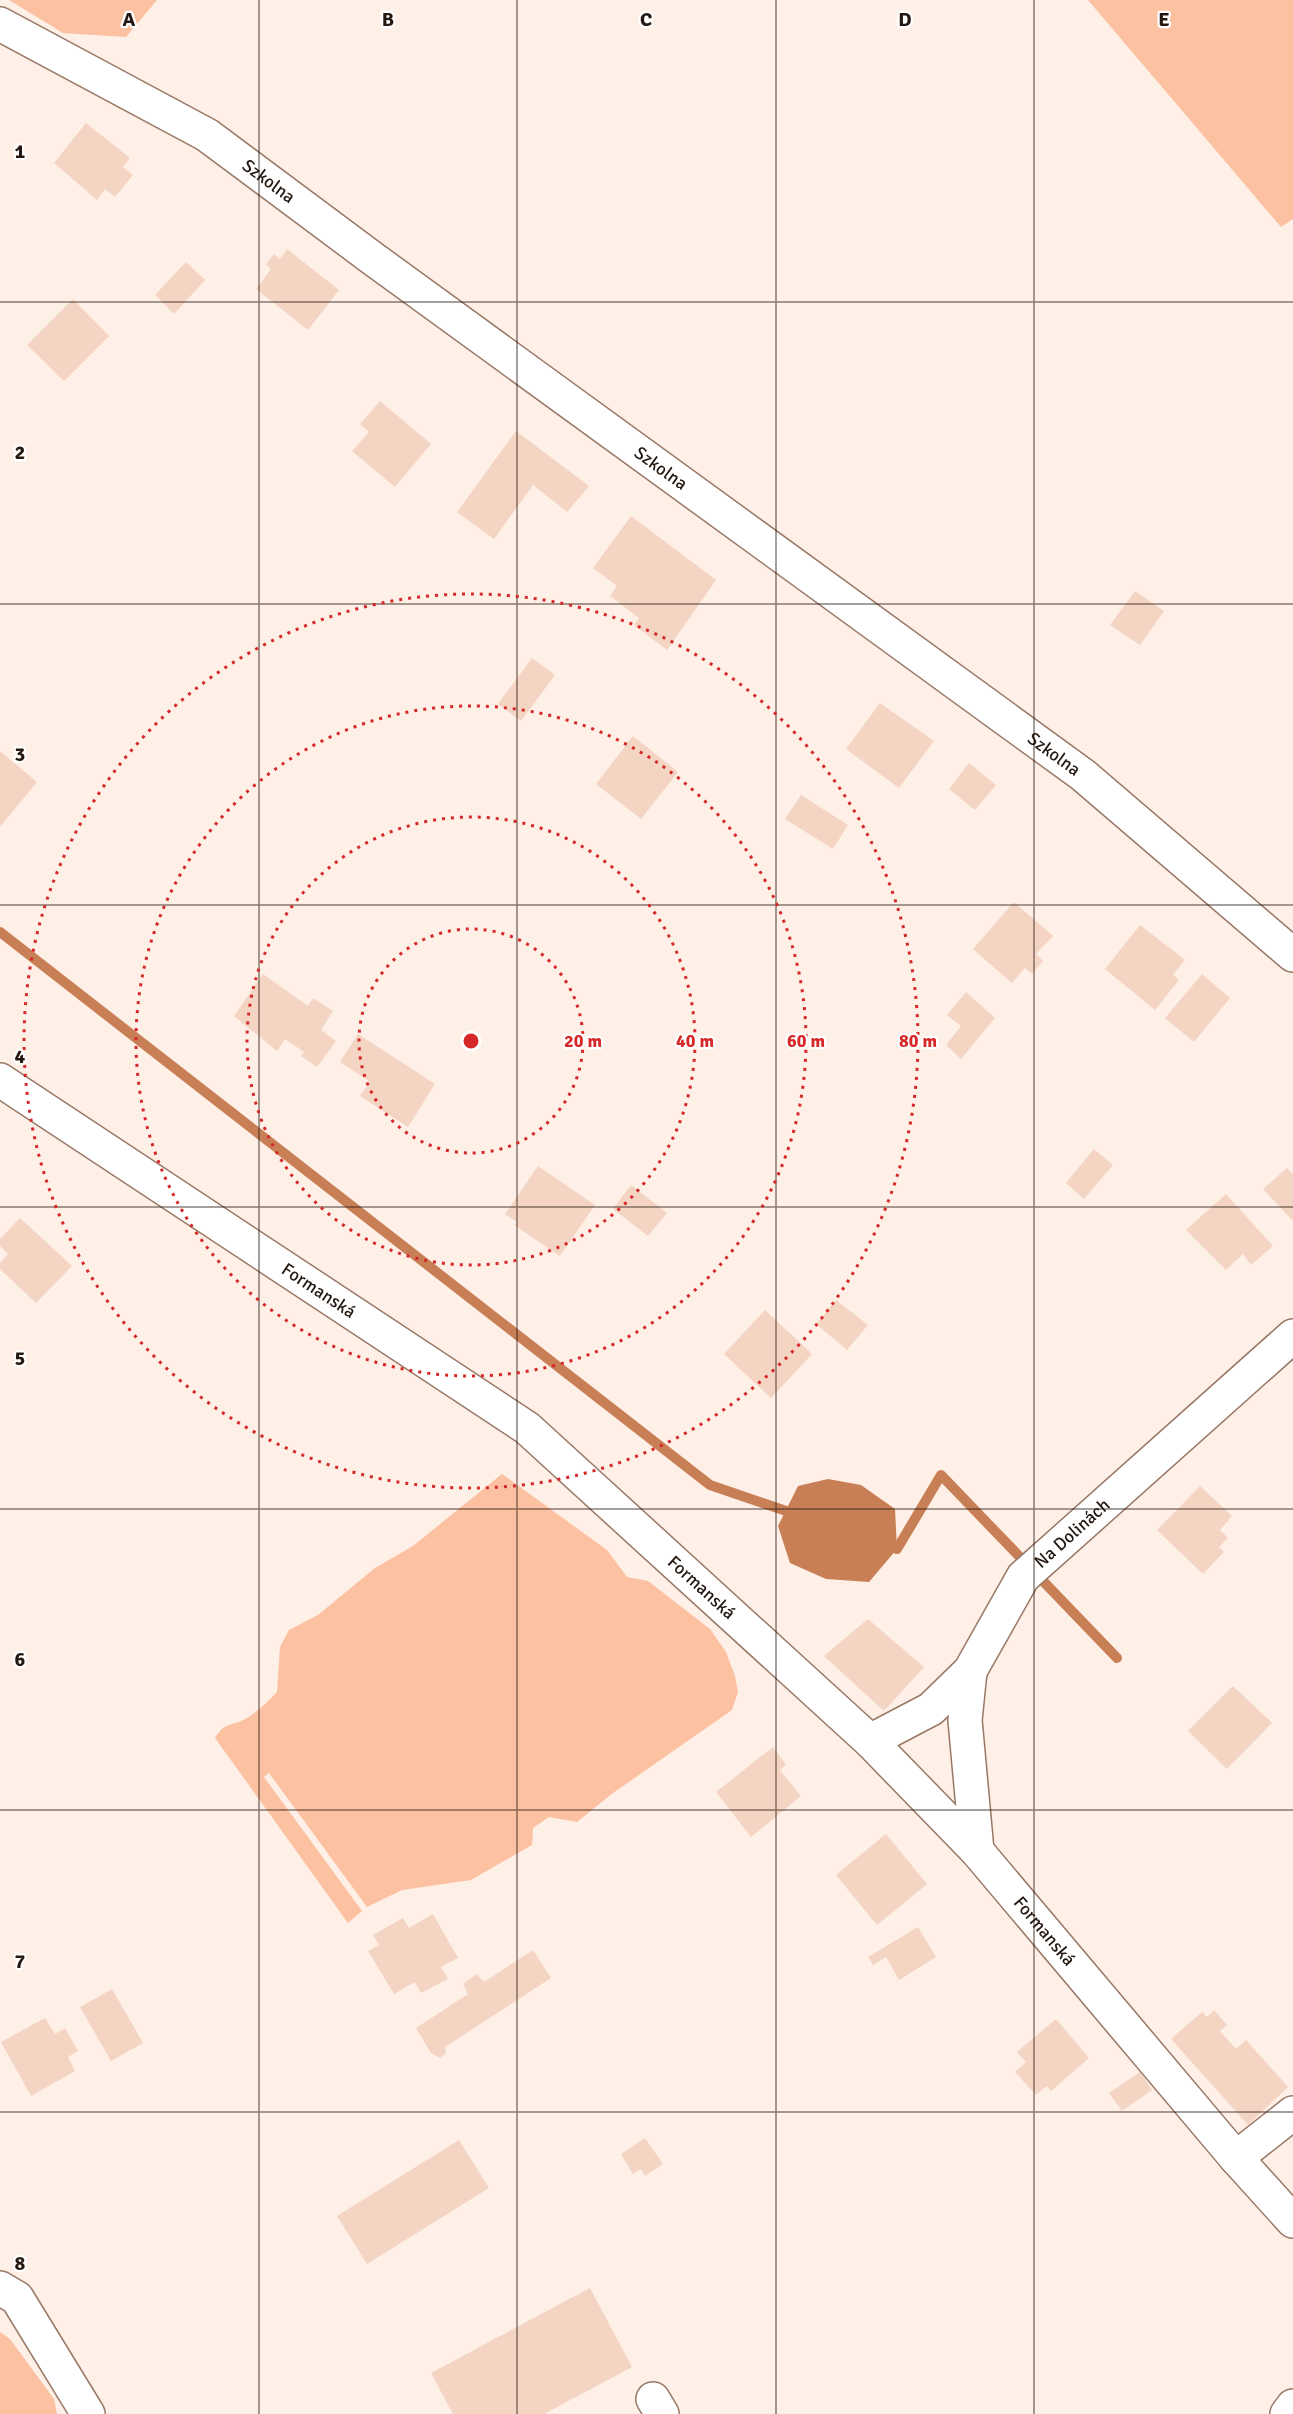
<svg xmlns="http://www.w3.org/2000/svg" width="1293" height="2414" font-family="Signika,sans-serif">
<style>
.green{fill:#fbc1a1}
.water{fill:#c87f55}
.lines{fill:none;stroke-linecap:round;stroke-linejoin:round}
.stream{stroke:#c87f55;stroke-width:10}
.building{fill:#f4d4c3}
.minor-casing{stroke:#997866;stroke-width:36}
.minor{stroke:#fff;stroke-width:33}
.grid{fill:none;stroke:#251811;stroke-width:1.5;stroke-opacity:0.55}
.ring{fill:none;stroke:#d62828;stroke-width:3;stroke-dasharray:3 6}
.labels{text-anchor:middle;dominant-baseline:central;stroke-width:4.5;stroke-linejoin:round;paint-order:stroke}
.street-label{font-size:18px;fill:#251811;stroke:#fff}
.grid-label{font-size:20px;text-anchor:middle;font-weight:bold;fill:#251811;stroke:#fff;stroke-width:4.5;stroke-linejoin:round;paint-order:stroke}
.centre{fill:#d62828;stroke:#fff;stroke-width:3}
.ring-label{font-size:18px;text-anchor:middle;font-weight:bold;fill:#d62828;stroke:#fff;stroke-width:4.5;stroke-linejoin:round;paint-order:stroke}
</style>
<rect width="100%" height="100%" fill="#feefe7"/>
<path class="green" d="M9,0H157L126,37L63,33Z
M1088,0H1293V219L1281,227Z
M502,1474L607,1550L627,1577L648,1581L710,1629L726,1652L735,1676L738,1692L732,1710L613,1793L577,1822L549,1817L533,1828L532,1845L471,1880L402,1890L367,1907L269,1773L264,1777L362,1911L348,1923L215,1738C225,1721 232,1727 247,1718C259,1711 268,1701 277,1692L280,1647L289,1630L318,1615L375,1568L413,1546Z
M0,2332L10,2339L54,2399L57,2414H0Z"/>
<path class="water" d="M828,1479L861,1485L895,1509L897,1549L869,1582L826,1579L790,1563L778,1526L798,1486Z"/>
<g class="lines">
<path class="stream" d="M0,932L710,1485L798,1515
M886,1545L897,1549L941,1475L1117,1658"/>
</g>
<path class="building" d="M86,123L130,158L123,167L133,175L115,197L105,189L97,200L54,163Z
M287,249L339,290L308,330L256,289L271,269L266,264L274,254L280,259Z
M186,262L205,280L174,314L155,295Z
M73,299L109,336L64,381L27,345Z
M380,401L431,444L395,487L352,451L369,432L360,424Z
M516,431L589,486L567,512L533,485L494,539L457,512Z
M631,516L716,580L667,650L634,625L639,618L610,596L617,586L593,568Z
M1135,591L1164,611L1140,645L1110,625Z
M532,658L555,675L521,721L498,704Z
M880,703L934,741L899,788L846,749Z
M633,736L678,772L641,819L596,784Z
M0,751L37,782L0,827Z
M969,763L996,785L975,810L949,789Z
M801,795L848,825L833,849L785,819Z
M1014,902L1053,936L1036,954L1043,961L1032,974L1025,968L1012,983L973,949Z
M1140,925L1185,960L1173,975L1179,980L1155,1010L1105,969Z
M263,974L308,1006L313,998L333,1011L321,1030L336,1041L317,1067L301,1056L304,1052L285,1039L277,1051L234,1016Z
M1202,974L1230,998L1194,1042L1165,1018Z
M966,992L995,1018L961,1059L946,1045L961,1026L947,1015Z
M358,1034L435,1084L408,1127L360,1096L370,1082L340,1062Z
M1094,1149L1113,1165L1084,1199L1066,1183Z
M538,1166L595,1205L560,1256L514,1225L517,1222L505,1214Z
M1287,1168L1293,1174V1221L1263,1189Z
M631,1185L667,1213L648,1236L613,1209Z
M1226,1194L1273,1246L1251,1265L1243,1254L1226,1270L1186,1230Z
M20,1218L72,1266L36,1303L0,1269V1263L8,1254L0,1246V1239Z
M836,1300L868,1325L847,1350L816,1324Z
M765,1310L812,1354L771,1398L724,1354Z
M1200,1486L1232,1516L1220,1530L1228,1538L1219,1547L1224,1552L1203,1574L1157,1530Z
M868,1619L924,1667L884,1711L824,1656Z
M1233,1686L1272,1723L1227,1769L1188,1731Z
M773,1747L786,1765L780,1770L801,1796L751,1837L716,1792Z
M886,1834L927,1884L877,1925L836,1875Z
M433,1914L458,1958L441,1967L448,1979L421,1993L415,1982L394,1994L368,1951L379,1945L373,1935L403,1918L409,1928Z
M918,1927L936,1957L899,1980L886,1957L873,1965L868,1957Z
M533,1950L551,1978L445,2047L446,2053L440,2058L431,2053L416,2028L468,1994L463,1984L477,1974L484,1982Z
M112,1989L143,2043L111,2061L80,2007Z
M1214,2010L1227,2025L1220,2031L1236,2049L1246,2040L1288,2087L1248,2125L1171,2039L1202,2012L1207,2017Z
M45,2018L55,2034L65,2028L78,2051L68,2057L75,2071L31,2096L1,2042Z
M1056,2019L1089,2058L1051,2091L1047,2086L1036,2095L1015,2072L1026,2062L1017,2052Z
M1140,2072L1152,2090L1122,2111L1109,2093Z
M645,2138L663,2164L645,2176L641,2169L633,2174L621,2154Z
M459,2140L489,2188L367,2264L337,2216Z
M590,2288L632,2367L544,2414H453L431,2373Z"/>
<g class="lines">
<g class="minor-casing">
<g id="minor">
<path id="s1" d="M0,24L207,135L372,258L1083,775L1293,955"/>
<path id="s2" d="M0,1080L527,1428L870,1741L977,1851L1236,2158L1293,2221"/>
<path d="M970,1671L965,1720L977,1851"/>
<path id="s3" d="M870,1741L931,1709L970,1671L1023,1577L1293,1336"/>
<path d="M1236,2158L1293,2113"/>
<path d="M0,2288L17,2298L88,2414"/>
<path d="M653,2399L662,2414"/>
<path d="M1287,2414L1293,2406"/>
</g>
</g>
<use href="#minor" class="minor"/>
</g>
<path class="grid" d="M259,0V2414M517,0V2414M776,0V2414M1034,0V2414M0,302H1293M0,604H1293M0,905H1293M0,1207H1293M0,1509H1293M0,1810H1293M0,2112H1293"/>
<g class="ring">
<circle cx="471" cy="1041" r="112"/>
<circle cx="471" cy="1041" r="224"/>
<circle cx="471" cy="1041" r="335"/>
<circle cx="471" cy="1041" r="447"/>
</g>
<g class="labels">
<g class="street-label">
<text stroke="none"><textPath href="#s1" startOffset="312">Szkolna</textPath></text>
<text stroke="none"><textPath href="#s1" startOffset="798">Szkolna</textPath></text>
<text stroke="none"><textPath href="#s1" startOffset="1284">Szkolna</textPath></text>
<text stroke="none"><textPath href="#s2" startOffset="382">Formanská</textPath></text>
<text stroke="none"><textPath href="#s3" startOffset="297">Na Dolinách</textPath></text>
<text stroke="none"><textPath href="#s2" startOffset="868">Formanská</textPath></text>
<text stroke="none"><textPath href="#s2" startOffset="1354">Formanská</textPath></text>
</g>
</g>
<g class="grid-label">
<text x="129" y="26">A</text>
<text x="388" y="26">B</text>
<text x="646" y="26">C</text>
<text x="905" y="26">D</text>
<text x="1164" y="26">E</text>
<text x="20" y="158">1</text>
<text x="20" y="459">2</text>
<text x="20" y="761">3</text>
<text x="20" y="1063">4</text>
<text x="20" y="1365">5</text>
<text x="20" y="1666">6</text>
<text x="20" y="1968">7</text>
<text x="20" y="2270">8</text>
</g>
<circle cx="471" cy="1041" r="9" class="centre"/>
<g class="ring-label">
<text x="583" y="1047">20 m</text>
<text x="695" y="1047">40 m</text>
<text x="806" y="1047">60 m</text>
<text x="918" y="1047">80 m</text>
</g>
</svg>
